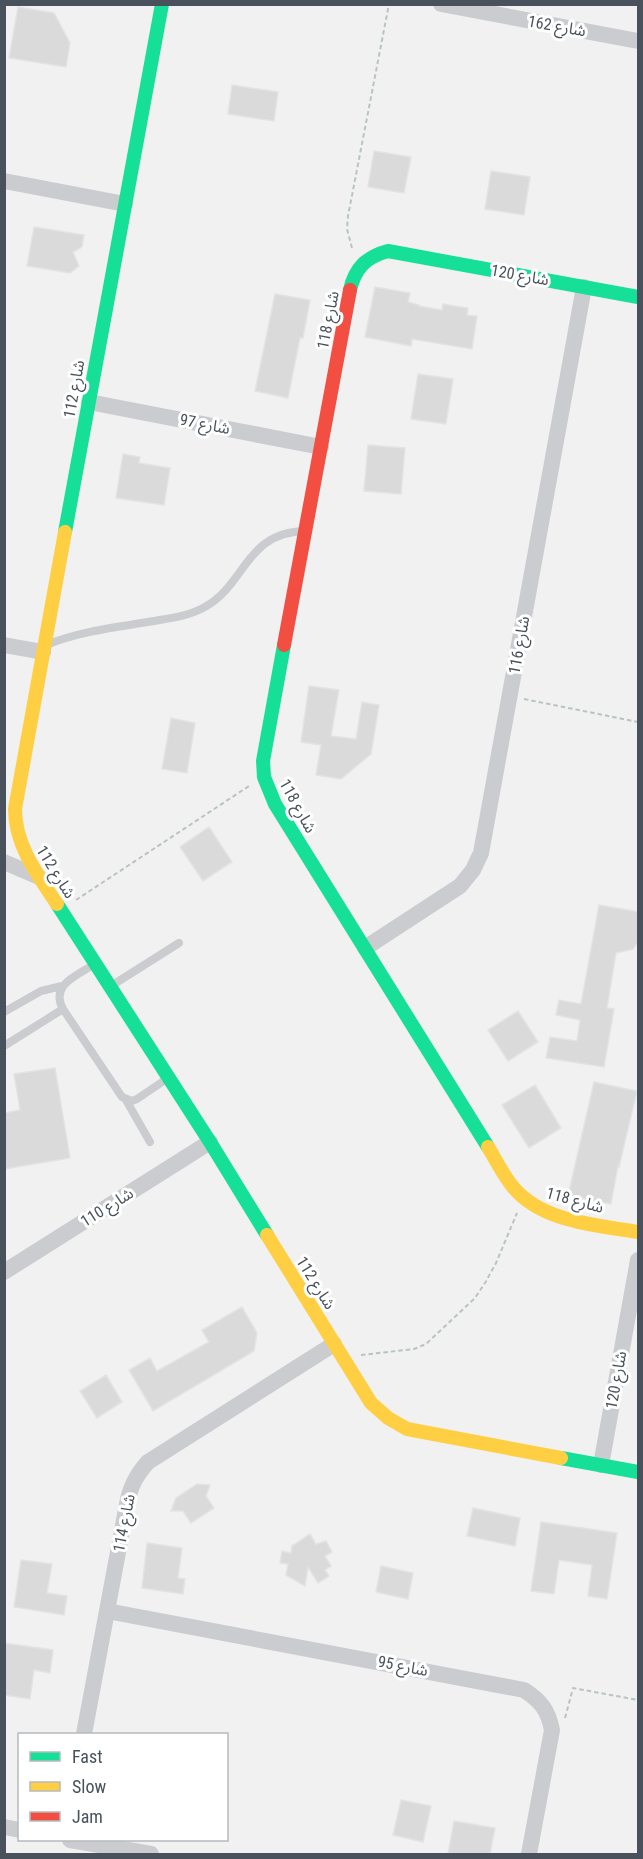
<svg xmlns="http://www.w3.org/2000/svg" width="643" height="1859" font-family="'Roboto Condensed','Noto Sans Arabic',sans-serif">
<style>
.building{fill:#dadadb;stroke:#e2e3e4;stroke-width:1.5}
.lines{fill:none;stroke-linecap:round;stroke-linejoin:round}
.path{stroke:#b9c4c1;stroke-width:2;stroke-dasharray:4.5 3;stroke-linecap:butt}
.lane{stroke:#cbcccf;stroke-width:8}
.street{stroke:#cbcccf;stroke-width:16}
.fast{stroke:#16e098;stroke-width:14}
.slow{stroke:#ffcf43;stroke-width:14}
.jam{stroke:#f24e42;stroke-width:14}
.labels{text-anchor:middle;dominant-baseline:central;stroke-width:6;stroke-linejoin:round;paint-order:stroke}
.street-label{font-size:16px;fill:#49525c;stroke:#fff}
</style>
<rect width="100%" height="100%" fill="#f1f1f1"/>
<path class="building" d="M18,7L54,13L70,43L66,67L9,58Z
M232,85L278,92L274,121L228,114Z
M374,151L411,157L404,193L368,187Z
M491,171L530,177L524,215L485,209Z
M34,227L84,235L82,247L73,252L79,266L70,273L27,266Z
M375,287L410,293L408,302L419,305V306L442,310L443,304L468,308L467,315L477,316L472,349L412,339L411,346L365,337Z
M275,294L310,300L303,338H300L288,398L255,391Z
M418,374L453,379L446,424L411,419Z
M368,445L405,448L401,494L364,491Z
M123,454L140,457L139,463L170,468L164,505L116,498Z
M309,686L339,690L331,736L356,739L362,702L379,705L371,754L341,779L316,775L321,745L301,742Z
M171,718L195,723L187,773L162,769Z
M209,827L232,862L203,881L180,847Z
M599,905L639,912V941L633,949L616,953L607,1008L614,1009L604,1067L546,1058L550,1037L577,1041L580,1020L556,1015L559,1000L581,1004Z
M518,1011L538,1042L508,1061L488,1030Z
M55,1068L70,1158L4,1169V1113L20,1110L14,1074Z
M594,1082L637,1091L619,1167L618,1166L611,1204L568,1196Z
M535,1085L561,1128L529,1148L502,1105Z
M242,1307L257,1333L254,1351L153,1411L129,1370L150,1358L157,1371L209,1342L202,1330Z
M106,1375L122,1402L97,1418L80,1391Z
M197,1484L210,1485L206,1496L214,1508L191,1523L183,1511H171L176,1498Z
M473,1508L520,1518L515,1546L467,1536Z
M541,1522L617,1533L607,1599L588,1596L592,1565L559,1560L554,1594L531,1591Z
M310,1534L316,1544L326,1541L332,1552L325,1556L331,1566L325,1570L329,1576L318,1583L308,1567L305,1586L286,1575L288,1564L280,1563L282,1551L291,1553L292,1546Z
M147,1543L182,1548L178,1578L185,1579L183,1594L142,1588Z
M21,1560L52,1564L47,1593L67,1596L64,1615L14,1607Z
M381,1566L413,1573L408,1599L376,1592Z
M4,1643L53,1650L50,1673L34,1670L30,1699L4,1695Z
M401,1800L431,1806L423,1842L393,1835Z
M454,1821L495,1828L490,1854H448Z"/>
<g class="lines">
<path class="path" d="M352,248L347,229L348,216L389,4
M524,699L638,722
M76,900L249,786
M361,1355L414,1349L426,1344L475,1298L485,1283L496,1263L517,1213
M565,1718L573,1688L638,1700"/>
<path class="lane" d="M46,645C81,631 118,627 154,621C171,618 188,616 203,608C247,585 244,532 306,531
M93,965C76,976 50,985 63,1009L122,1097L132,1101L137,1099L168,1078
M111,986L179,943
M4,1012L41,991L62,986
M4,1046L63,1009
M126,1100L150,1142"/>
<path class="street" d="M441,4L638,41
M4,181L125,204
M89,402L321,447
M4,645L43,652
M4,862L39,877
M365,948L460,886L473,870L481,853L584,287
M4,1272L210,1142
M601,1465L638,1260
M107,1611L524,1690C541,1701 548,1710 552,1730L529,1854
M84,1734L127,1504C130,1487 136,1475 148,1462L334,1344
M4,1827L20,1830
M70,1840L151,1854"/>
<path class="fast" d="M350,290C355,268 366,257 388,251L638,297
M65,532L162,4
M284,645L263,761L264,777L275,804L488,1147
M57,904L210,1142L267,1235
M561,1458L638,1472"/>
<path class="slow" d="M57,904C37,874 15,845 15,809L65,532
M488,1147C496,1160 503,1175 513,1187C542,1222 596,1225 638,1232
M267,1235L371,1403L388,1418L407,1429L561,1458"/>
<path class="jam" d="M284,645L350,290"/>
</g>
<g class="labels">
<g class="street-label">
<text transform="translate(557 26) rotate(10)">شارع 162</text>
<text transform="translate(520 275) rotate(10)">شارع 120</text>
<text transform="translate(328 320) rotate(-79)">شارع 118</text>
<text transform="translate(74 389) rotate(-80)">شارع 112</text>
<text transform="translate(205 424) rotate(11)">شارع 97</text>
<text transform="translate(519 645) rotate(-80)">شارع 116</text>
<text transform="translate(298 806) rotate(61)">شارع 118</text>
<text transform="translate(56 872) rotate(58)">شارع 112</text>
<text transform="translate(575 1200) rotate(15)">شارع 118</text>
<text transform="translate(107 1207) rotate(-32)">شارع 110</text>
<text transform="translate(316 1283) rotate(58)">شارع 112</text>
<text transform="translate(616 1380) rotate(-80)">شارع 120</text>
<text transform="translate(124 1523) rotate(-79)">شارع 114</text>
<text transform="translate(403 1666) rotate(11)">شارع 95</text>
</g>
</g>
<rect width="643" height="1859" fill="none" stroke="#49525c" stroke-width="12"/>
<rect x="18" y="1733" width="210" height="108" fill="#ffffff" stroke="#b6babe" stroke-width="1.5"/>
<rect x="30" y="1752" width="30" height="9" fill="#16e098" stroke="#b6babe" stroke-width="1.5"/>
<text x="72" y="1763" font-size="18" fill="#49525c">Fast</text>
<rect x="30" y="1782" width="30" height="9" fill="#ffcf43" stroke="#b6babe" stroke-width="1.5"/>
<text x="72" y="1793" font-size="18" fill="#49525c">Slow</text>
<rect x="30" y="1812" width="30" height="9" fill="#f24e42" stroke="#b6babe" stroke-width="1.5"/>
<text x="72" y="1823" font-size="18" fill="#49525c">Jam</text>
</svg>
